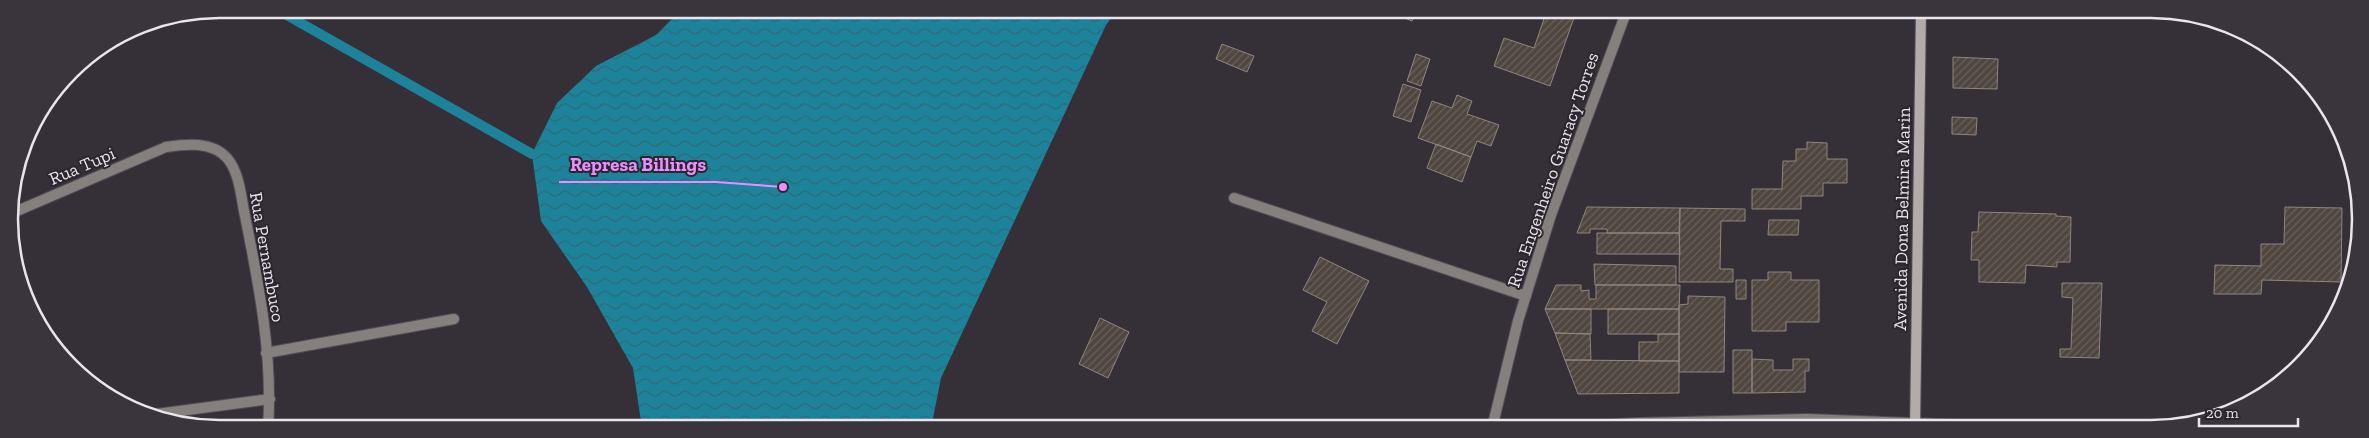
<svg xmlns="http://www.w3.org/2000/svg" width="2369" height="438" font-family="'Zilla Slab',serif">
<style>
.water{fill:url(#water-waves)}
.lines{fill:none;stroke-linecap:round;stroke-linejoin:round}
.stream{stroke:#1d839b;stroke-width:10}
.building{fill:url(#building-hatch);stroke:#8f867d}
.service-casing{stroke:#524d55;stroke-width:12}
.minor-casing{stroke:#524d55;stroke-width:12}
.secondary-casing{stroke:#524d55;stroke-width:12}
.service{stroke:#857f7d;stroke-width:10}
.minor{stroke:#857f7d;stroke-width:10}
.secondary{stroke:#b3aba7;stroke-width:10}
.labels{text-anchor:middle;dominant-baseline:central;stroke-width:4;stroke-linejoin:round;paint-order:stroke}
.street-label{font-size:18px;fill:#e9e5eb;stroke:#2b262e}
.rim{fill:none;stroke:#e9e5eb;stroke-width:2.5}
.leader{fill:none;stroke:#e98efe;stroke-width:2}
.callout-dot{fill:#e98efe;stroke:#2b262e;stroke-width:2}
.callout-label{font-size:19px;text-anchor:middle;font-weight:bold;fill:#e98efe;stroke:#2b262e;stroke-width:4;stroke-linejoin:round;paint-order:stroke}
</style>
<defs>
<pattern id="water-waves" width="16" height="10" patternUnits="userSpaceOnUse" patternTransform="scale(1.25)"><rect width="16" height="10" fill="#1d839b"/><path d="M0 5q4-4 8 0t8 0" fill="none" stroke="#2d6a79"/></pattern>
<pattern id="building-hatch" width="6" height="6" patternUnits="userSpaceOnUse" patternTransform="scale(1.25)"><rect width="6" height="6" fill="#4f473f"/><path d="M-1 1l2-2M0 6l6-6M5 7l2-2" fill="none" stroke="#68615b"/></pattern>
</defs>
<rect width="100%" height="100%" fill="#353038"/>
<path class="water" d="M682,9L1117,10L1106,25L941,378L931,428H642L633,368L587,287L541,221L532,154L557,103L596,66L656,35Z"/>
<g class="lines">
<path class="stream" d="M276,9L532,154"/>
</g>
<path class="building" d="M1396,10H1416L1412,21L1395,14Z
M1554,10L1576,12L1550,86L1494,66L1504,38L1534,48L1545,16L1551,18Z
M1222,44L1254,56L1247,72L1216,59Z
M1416,54L1430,59L1421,86L1407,81Z
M1953,57L1998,59L1997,89L1953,88Z
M1403,84L1421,90L1411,122L1393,116Z
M1457,95L1472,101L1467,114L1499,125L1491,146L1477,141L1471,157L1418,138L1432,101L1452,108Z
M1952,117L1977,118L1976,135L1952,134Z
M1807,142L1827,143V159H1847V183H1823V196H1801V209H1752V189H1782L1783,161H1796V149H1807Z
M1436,144L1471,157L1462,182L1427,168Z
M1587,207L1680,208L1679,233H1607V229H1590V233H1577Z
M2285,207L2342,208L2341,282L2262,280L2261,294H2214L2215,265L2261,266V244H2284Z
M1680,208L1745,209V221H1721L1720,269H1733V282H1679Z
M1979,212L2056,214V216L2071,217L2070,262H2057V267L2026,265L2025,283L1979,282V260H1971L1972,232H1978Z
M1769,220H1799L1798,235H1768Z
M1597,233H1679L1680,254H1597Z
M1320,257L1369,281L1337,344L1312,331L1327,302L1303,290Z
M1594,264L1676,266V285H1595Z
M1768,272H1791V280H1819V322H1786V331H1752V280H1768Z
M1736,280H1746V299H1736Z
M2062,283H2102L2099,358L2060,357V349H2071L2073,298L2062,297Z
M1556,285H1581V291L1589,290V299H1596V285H1680L1679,309H1545Z
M1688,296L1725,297L1724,372H1679V305L1688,304Z
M1545,309H1591V334L1555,333Z
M1608,309H1679V334H1608Z
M1100,318L1129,332L1108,378L1079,364Z
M1555,333L1590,334L1591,360H1565Z
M1658,334H1679V361H1639V342H1658Z
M1733,350H1752V393H1733Z
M1752,359L1773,360V370H1793V359H1809V371H1805V392L1752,393Z
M1565,360L1679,361V393L1578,394Z"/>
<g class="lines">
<g class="service-casing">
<path id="service" d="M166,147C186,144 212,141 227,158C240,173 241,198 245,216C259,285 273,357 268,428
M266,353L454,319
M149,415L270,399"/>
</g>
<g class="minor-casing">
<path id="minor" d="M1234,198L1526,296
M10,214L166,147
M1492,428L1518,321L1551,215L1627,10
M1548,428L1637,423L1807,419L2068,429"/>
</g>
<g class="secondary-casing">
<path id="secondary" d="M1915,429L1921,10"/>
</g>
<use href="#service" class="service"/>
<use href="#minor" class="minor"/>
<use href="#secondary" class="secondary"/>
</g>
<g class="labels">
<g class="street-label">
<text transform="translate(82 166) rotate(-23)">Rua Tupi</text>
<text transform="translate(1553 170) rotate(-71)">Rua Engenheiro Guaracy Torres</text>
<text transform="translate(1902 219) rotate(-89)">Avenida Dona Belmira Marin</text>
<text transform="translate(267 257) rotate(80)">Rua Pernambuco</text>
</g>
</g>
<path d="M0 0H2369V438H0ZM219 18H2151A201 201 0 0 1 2352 219V219A201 201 0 0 1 2151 420H219A201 201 0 0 1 18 219V219A201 201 0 0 1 219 18Z" fill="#3a353d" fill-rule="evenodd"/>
<path class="rim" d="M219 18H2151A201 201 0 0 1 2352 219V219A201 201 0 0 1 2151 420H219A201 201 0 0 1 18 219V219A201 201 0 0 1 219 18Z"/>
<path class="leader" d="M783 187L716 182H559"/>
<circle class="callout-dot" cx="783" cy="187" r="5"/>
<g class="callout-label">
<text x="638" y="171">Represa Billings</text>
</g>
<path d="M2199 418v8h99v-8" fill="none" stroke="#e9e5eb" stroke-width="2.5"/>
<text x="2206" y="418" font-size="15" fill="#e9e5eb" stroke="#2b262e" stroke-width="4" paint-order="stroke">20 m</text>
</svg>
